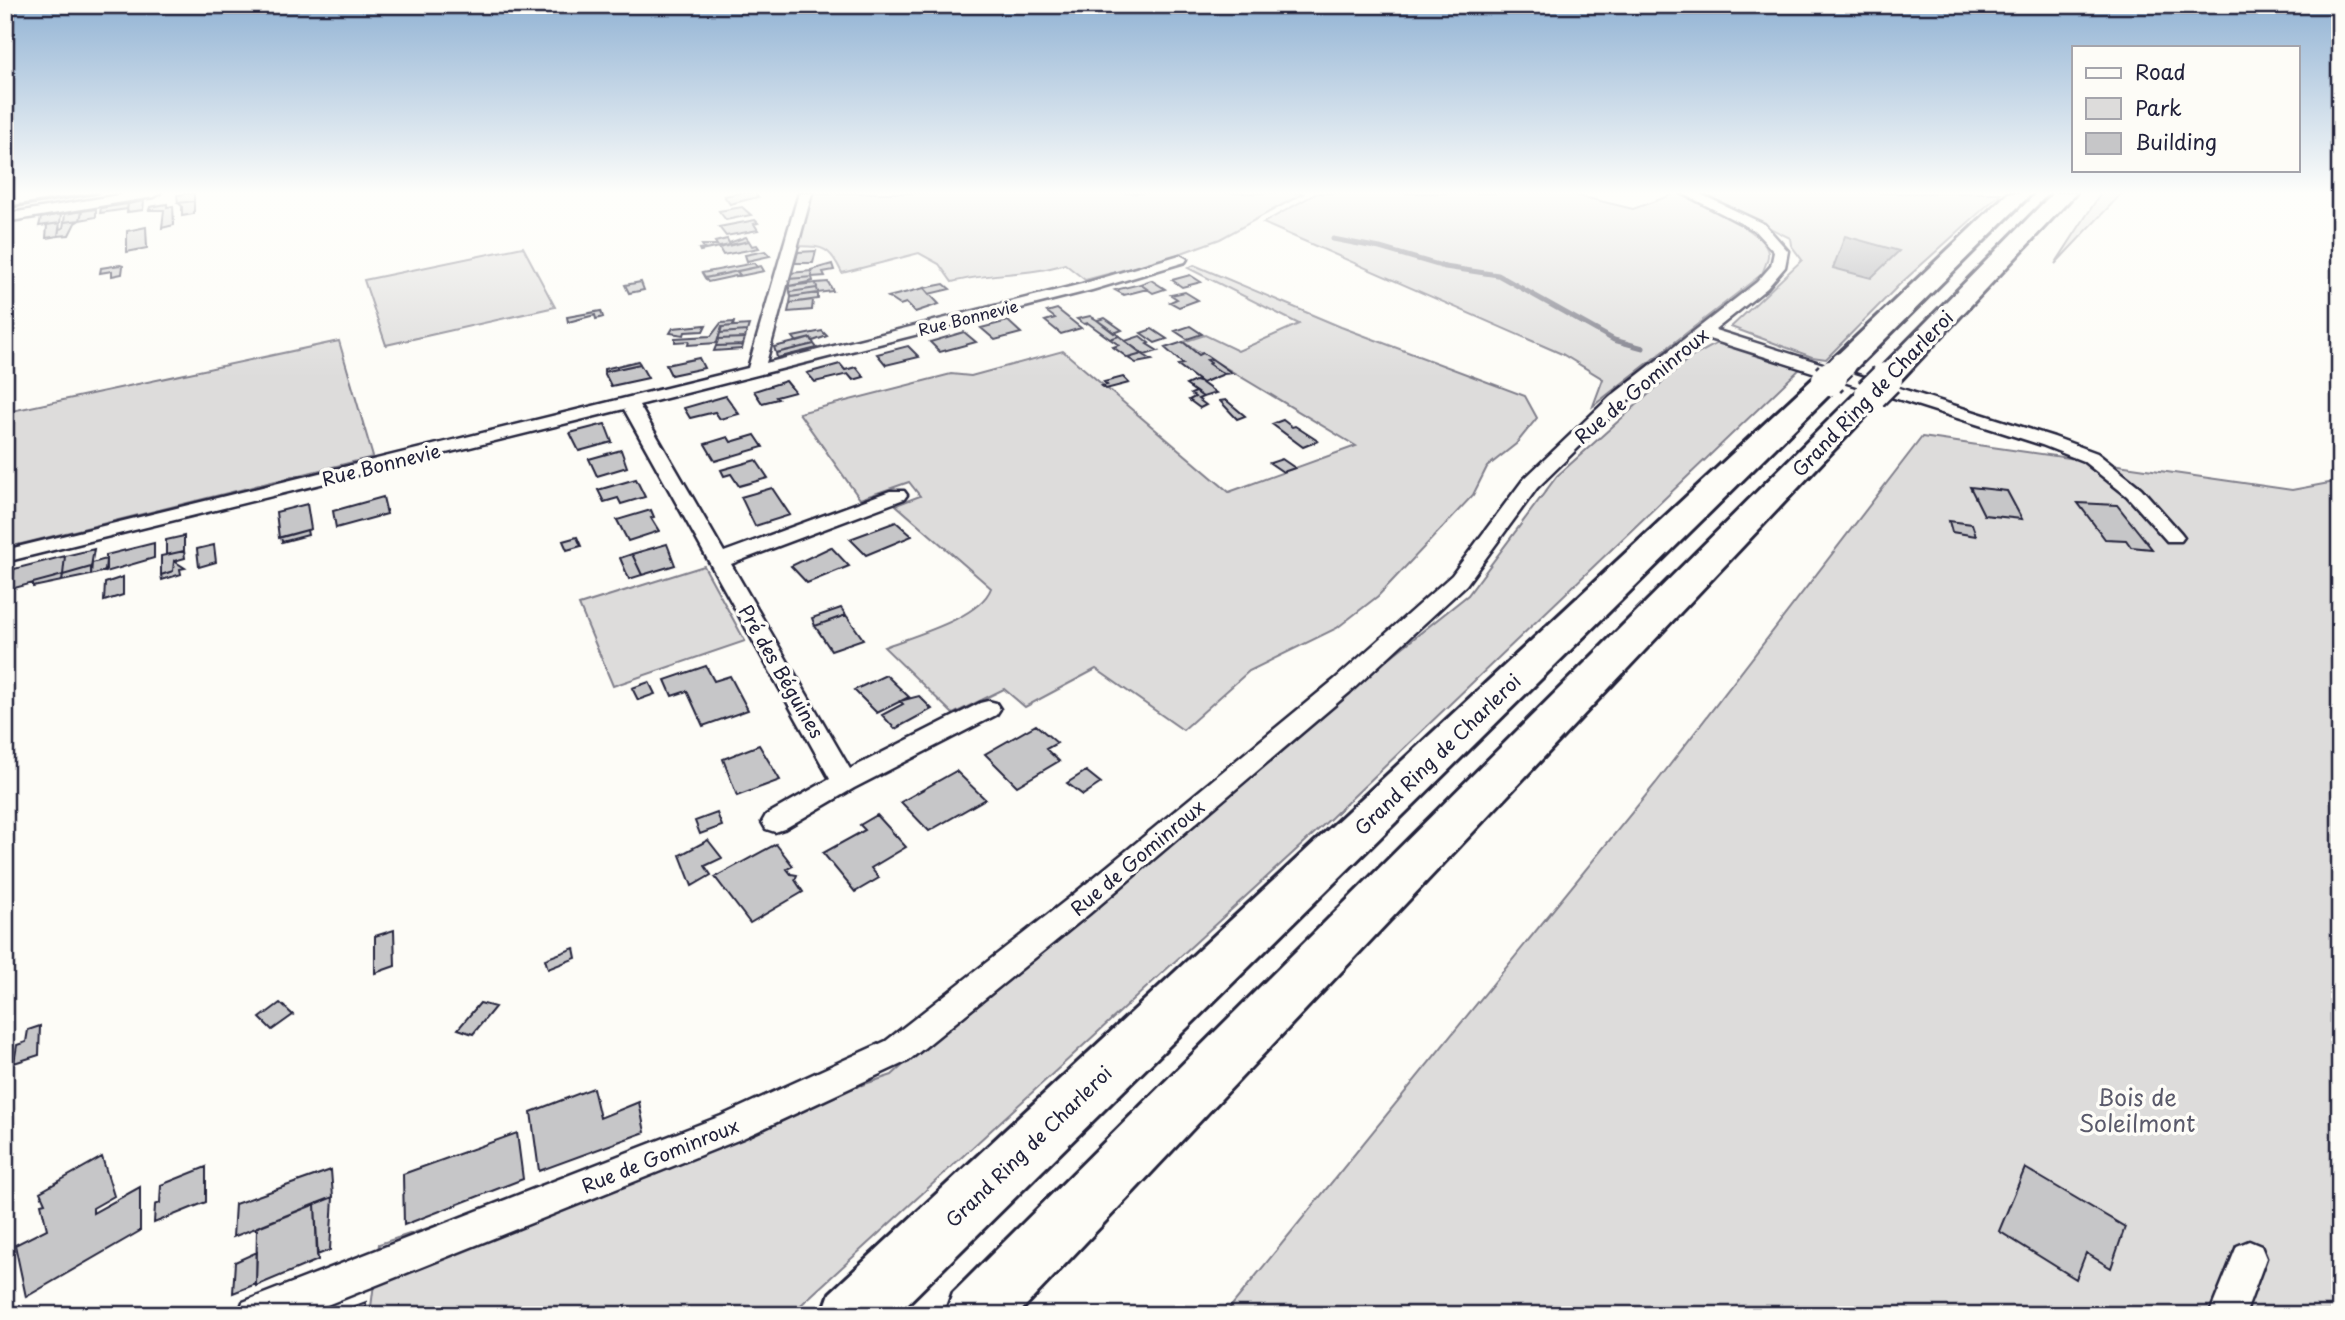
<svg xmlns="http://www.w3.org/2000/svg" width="2345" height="1320" font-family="'Playpen Sans',sans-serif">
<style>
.green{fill:#dddcdb;stroke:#807f8b;stroke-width:2}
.water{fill:#b2b2b7;stroke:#787885;stroke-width:2}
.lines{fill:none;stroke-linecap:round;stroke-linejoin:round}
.stream{stroke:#787885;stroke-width:5}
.building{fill:#c6c6c8;stroke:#22223b;stroke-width:2}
.minor-casing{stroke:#22223b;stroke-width:5}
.motorway-casing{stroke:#22223b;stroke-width:6}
.minor{fill:#fdfcf7;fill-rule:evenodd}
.motorway{fill:#fdfcf7;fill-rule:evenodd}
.rail{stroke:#22223b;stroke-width:3.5}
.motorway-bridge-far1-casing{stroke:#22223b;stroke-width:29;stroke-linecap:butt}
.motorway-bridge-casing{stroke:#22223b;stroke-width:37;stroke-linecap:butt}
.motorway-bridge-far1{stroke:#fdfcf7;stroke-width:25}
.motorway-bridge{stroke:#fdfcf7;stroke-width:32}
.labels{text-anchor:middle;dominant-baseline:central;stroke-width:7;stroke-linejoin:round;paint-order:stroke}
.far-street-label{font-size:16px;fill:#22223b;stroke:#fdfcf7}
.street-label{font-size:19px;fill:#22223b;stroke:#fdfcf7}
.near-park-label{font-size:23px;fill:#5a5a6b;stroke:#fdfcf7}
</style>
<rect width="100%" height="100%" fill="#fdfcf7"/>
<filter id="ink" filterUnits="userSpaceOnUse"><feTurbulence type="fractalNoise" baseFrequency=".0143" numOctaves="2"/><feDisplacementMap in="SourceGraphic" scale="14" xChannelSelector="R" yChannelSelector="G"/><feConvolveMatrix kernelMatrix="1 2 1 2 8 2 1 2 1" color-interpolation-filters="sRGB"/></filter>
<g filter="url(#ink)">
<path class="green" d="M810,193H1304L1220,239L1165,259L1085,280L1065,264C1029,276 990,272 952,282L939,264L919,253L842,273C828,243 821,247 790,246Z
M1317,193H1567L1633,209L1677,193C1697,202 1766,230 1768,253C1769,259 1764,268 1762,274L1593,406L1603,379L1562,354L1263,223Z
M1700,193H2001L1899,285L1826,359L1812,357L1731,327L1802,260L1791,245L1790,238Z
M2101,193H2122L2055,264Z
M523,247L555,307L386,345L364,280Z
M1194,265L1341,327L1525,396L1537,418L1516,444L1487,467L1473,495L1378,596L1337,628L1249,671L1183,730L1096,669L1025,707L1004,689L953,714L884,647C913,636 980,618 991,588L896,505L920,496L909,482L860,499L799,413L951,374L971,376L1063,351L1229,492L1356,446L1183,342L1205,335L1238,351L1299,324L1188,268Z
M1725,339L1802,367L1331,818L790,1315H370L379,1244L892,1075L1072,911L1468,595L1557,476L1688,359Z
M339,341L373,457L5,548L7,412Z
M1922,437L2292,490L2340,481V1315H1224L1656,783Z
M704,566L745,641L613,686L579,605Z"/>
<path class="water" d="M1845,236L1899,251L1871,278L1833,268Z"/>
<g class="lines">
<path class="stream" d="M1333,239L1380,248L1445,267L1498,275L1614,340L1643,348"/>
</g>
<path class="building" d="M194,193V201L178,203L177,195Z
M740,193H755L758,197L730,204L724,196Z
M144,201L143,210L127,212L128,204Z
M194,201V214L182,216V206L178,203Z
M128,204L127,209L100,213L101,208Z
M167,204V207L173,206L174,225L162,228L164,210H149L150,207Z
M742,207L751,215L726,220L719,211Z
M96,209V217L80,220L82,211Z
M82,211L80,220L64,222L65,214Z
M61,214L60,223L39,226L41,218Z
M80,220L75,223L69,235L58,236L59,229L63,228L64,222Z
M755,220L758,223L754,224L758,230L726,236L719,227Z
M60,223L58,236L46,238L47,225Z
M146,227L147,248L127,252V231Z
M746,237L749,241L700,251L699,249L704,248L702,245H717L715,242L727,239L729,243Z
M749,241L752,246L757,245L759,248L723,255L719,248Z
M765,251L770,256L747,261L745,255Z
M816,251L813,263H795L798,252Z
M754,263L757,267L705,278L702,273Z
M832,264L834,270L823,272L825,276L812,277L811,270Z
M120,265L123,266L122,274L112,276V271L100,273L101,268Z
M761,266L764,271L740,276L737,271Z
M737,271L740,275L708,282L705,278Z
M811,271L812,277L789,279L790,273Z
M1190,275L1201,282L1182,287L1172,280Z
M812,277L813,281L789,286V279Z
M1151,280L1165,289L1153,293L1140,284Z
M641,282L644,290L629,293L625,285Z
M828,282L833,291L818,293L816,283Z
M816,283L817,288L790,292L789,286Z
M944,284L950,289L929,294L924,288Z
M1140,284L1147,289L1124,295L1115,290Z
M817,288L818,293L791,297L790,292Z
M924,288L939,304L915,312L906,303L900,305L888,297Z
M1185,292L1198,300L1179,307L1170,302L1177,299L1171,295Z
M818,293V299L790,303L791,297Z
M813,300L812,310L788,312L790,303Z
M1057,309L1081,328L1061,334L1045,321L1055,318L1047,312Z
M601,311L603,317L596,319L595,315L568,322L567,317Z
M1090,316L1097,320L1119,336L1110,339L1088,323L1084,324L1077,319Z
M1105,318L1122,330L1114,333L1097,320Z
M1008,321L1021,333L995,340L981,328Z
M734,322L733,326L722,327L717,343L688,345L689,341L675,342V338L711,336L721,323Z
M706,325L703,331L685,332L684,335L670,333L673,328Z
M749,325L747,331L720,333L722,327Z
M1190,326L1202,334L1187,339L1175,331Z
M1152,329L1167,339L1155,343L1141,333Z
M747,331L745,338L718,339L720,333Z
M822,331L827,336L813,341L811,338L797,342L793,337Z
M964,332L976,342L940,352L930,342Z
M1119,336L1128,343L1142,354L1128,358L1113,347L1119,345L1110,339Z
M1140,336L1149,343L1147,344L1158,351L1145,355L1125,341Z
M745,338L743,345L716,346L718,339Z
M811,338L814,344L776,353L774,347Z
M1183,342L1199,355L1203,353L1212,359L1207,360L1211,363L1209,364L1224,374L1202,383L1178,365L1183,364L1165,348Z
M814,344L817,348L777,358L776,353Z
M743,345L742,349L714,351L716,346Z
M908,346L919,357L886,365L877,354Z
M1142,354L1152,360L1136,363L1128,358Z
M699,358L704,368L671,375L666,365Z
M1212,359L1232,373L1224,374L1209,364L1211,363L1207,360Z
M638,361L640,364L604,372V369Z
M640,364L648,378L611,386L604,372Z
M840,364L845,370L856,367L864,377L853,380L848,374L815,382L807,373Z
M1123,377L1129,383L1106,389L1102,386L1107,385L1104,382Z
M786,381L795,392L776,397L778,399L762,403L754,391Z
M1195,381L1202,383L1216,393L1203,397L1186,385Z
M1196,392L1203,397L1198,399L1206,405L1200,408L1189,400L1195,397L1191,394Z
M726,396L739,414L720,419L715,412L690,418L684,408Z
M1226,400L1245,416L1237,419L1220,401Z
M1283,420L1292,427L1295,426L1318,441L1303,447L1272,424Z
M605,424L612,442L579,451L570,433Z
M755,435L763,447L715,461L705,444L728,437L731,442Z
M621,450L627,467L597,476L589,459Z
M1282,459L1295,468L1283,472L1270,463Z
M756,460L768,478L739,486L731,474L724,476L721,470Z
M636,479L645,497L621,504L618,498L604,502L598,490Z
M1970,487L2007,491L2022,519L1984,515Z
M772,488L790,515L755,526L741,497Z
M383,497L387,514L336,528L333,511Z
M2078,503L2117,505L2152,549L2131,547L2126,540L2105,539Z
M307,504L311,529L279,538L276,512Z
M651,510L654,517L651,518L659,531L628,541L617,520Z
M1949,521L1972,524L1976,536L1952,532Z
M896,522L912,536L866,555L850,539Z
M307,530L308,535L282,542L281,537Z
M184,536V551L166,555V540Z
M577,537L581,546L567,550L563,541Z
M154,543V558L106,572V555Z
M667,544L675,565L642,575L632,554Z
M214,545L216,562L199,567L197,549Z
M831,547L849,566L807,583L791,566Z
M94,549L91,567L63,575L65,556Z
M184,551L185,558L174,561L173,571L161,575V556Z
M632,554L642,575L629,579L620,558Z
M65,556L63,575L11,589L14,569Z
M106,559L105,571L91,575L92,563Z
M174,561L185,568L180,569L181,574L162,580L161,575L173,571Z
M91,567V575L62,581L63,575Z
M63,575L62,581L33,587V583Z
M123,577V595L104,601L105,583Z
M841,608L846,615L815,626L812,618Z
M846,615L863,639L831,650L815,626Z
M706,666L714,681L730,676L748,710L703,726L687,691L672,696L665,680Z
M886,675L909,697L877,713L854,690Z
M649,682L655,694L638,700L632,688Z
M919,696L932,709L895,729L882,715L903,704L900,701Z
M1036,725L1057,743L1046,749L1059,761L1017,786L985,754Z
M759,745L780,780L737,796L723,759Z
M956,771L985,799L929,831L901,802Z
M1086,771L1101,783L1083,795L1067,783Z
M717,813L722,826L700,834L695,821Z
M877,815L906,847L871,868L879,878L855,892L823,853L865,830L860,825Z
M708,840L722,858L705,866L711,875L692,886L680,855Z
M776,844L793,866L787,869L791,874L797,875L795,880L803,892L750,923L715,877Z
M394,930L395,966L375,973V936Z
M574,948L576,958L548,969L545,959Z
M280,1003L293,1015L272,1030L260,1018Z
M480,1003L495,1007L473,1034L458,1029Z
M40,1026L39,1055L14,1063L17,1045L26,1042L28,1030Z
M593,1088L600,1118L639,1102L645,1132L539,1171L531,1112Z
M517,1133L523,1179L404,1225L403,1174Z
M102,1157L114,1196L93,1208V1213L140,1187V1231L26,1297L15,1245L47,1229L41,1204L45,1203L40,1192Z
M206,1167V1202L154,1223L155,1205L160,1203L161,1185Z
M2025,1168L2125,1227L2111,1268L2086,1253L2076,1279L1999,1231Z
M331,1170L333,1197L233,1237L235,1204Z
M333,1197L330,1250L317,1255L315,1204Z
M315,1204L318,1260L256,1286L257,1227Z
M257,1252L256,1284L233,1293L235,1262Z
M366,1302V1315H332Z"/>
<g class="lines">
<g class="minor-casing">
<path id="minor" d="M131,193H160L153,197L5,222V214Z
M799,193H812L766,363L1082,284L1180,255L1187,259L1185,262L1092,290L639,405L724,552L890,491H904L907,495L904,499L731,564L850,769L980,703L988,701L996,703L1000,709L996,715L854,788L784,829L775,832L766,829L762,822L766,815L830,779L624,409L5,562V550L748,368Z
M1682,193H1698L1764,224L1788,251L1785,267L1767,288L1715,330L2054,437L2097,453L2141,488L2181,533L2184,537L2181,541H2167L2127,496L2083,461L2042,445L1706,338L1622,405L1537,488L1466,585L1350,692L1089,914L908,1061L743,1138L302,1315H238L243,1302L721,1116L886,1041L1069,898L1334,680L1452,575L1523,480L1610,397L1757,282L1771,266L1774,252L1754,230Z
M2249,1241L2261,1246L2266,1258L2245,1315H2209L2237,1246Z"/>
</g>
<g class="motorway-casing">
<path id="motorway" d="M2008,193H2032L1853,371L1843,373L1833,371L1829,365L1833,359Z
M2053,193H2076L1896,385L1886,388L1876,385L1872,379L1876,373Z
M1828,371L1838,374L1842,380L1838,386L896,1315H822L830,1293L1818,374Z
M1871,385L1881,388L1886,394L1881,400L1017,1315H945L953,1293L1861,388Z"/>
</g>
<use href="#minor" class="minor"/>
<use href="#motorway" class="motorway"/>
<path class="rail" d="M5,208L98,193"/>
<g class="motorway-bridge-far1-casing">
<path id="motorway-bridge-far1" d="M1829,379L1843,365"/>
</g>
<g class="motorway-bridge-casing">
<path id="motorway-bridge" d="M1828,380L1831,377
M1871,394L1886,379"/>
</g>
<use href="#motorway-bridge-far1" class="motorway-bridge-far1"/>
<use href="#motorway-bridge" class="motorway-bridge"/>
</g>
</g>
<linearGradient id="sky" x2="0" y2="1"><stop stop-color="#92b3d4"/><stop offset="0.51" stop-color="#fefefb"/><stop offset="1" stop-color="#fefefb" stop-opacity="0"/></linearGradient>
<rect width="2345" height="378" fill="url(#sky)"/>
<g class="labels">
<g class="far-street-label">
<text transform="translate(968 317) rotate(-14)">Rue Bonnevie</text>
</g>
<g class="street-label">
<text transform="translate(1641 385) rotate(-40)">Rue de Gominroux</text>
<text transform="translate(1872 393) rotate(-46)">Grand Ring de Charleroi</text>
<text transform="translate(381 464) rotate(-14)">Rue Bonnevie</text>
<text transform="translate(782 671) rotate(60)">Pré des Béguines</text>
<text transform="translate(1437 754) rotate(-44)">Grand Ring de Charleroi</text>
<text transform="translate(1137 857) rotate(-40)">Rue de Gominroux</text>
<text transform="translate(1028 1146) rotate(-44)">Grand Ring de Charleroi</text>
<text transform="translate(660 1155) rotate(-22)">Rue de Gominroux</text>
</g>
<g class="near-park-label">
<text x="2137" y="1096">Bois de<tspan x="2137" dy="26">Soleilmont</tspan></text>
</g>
</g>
<rect width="2345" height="1320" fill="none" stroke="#fdfcf7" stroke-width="28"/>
<rect x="14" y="14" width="2317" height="1292" fill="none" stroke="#22223b" stroke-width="2.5" filter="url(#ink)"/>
<rect x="2072" y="46" width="228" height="126" fill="#fdfcf7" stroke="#a5a5ac" stroke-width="2"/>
<rect x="2086" y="68" width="35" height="10" fill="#fdfcf7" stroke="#a5a5ac" stroke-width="2"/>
<text x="2135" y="80" font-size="21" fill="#22223b">Road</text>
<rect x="2086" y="98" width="35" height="21" fill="#dddcdb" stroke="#a5a5ac" stroke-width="2"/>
<text x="2135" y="116" font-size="21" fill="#22223b">Park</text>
<rect x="2086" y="133" width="35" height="21" fill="#c6c6c8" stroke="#a5a5ac" stroke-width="2"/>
<text x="2135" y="150" font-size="21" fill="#22223b">Building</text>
</svg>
